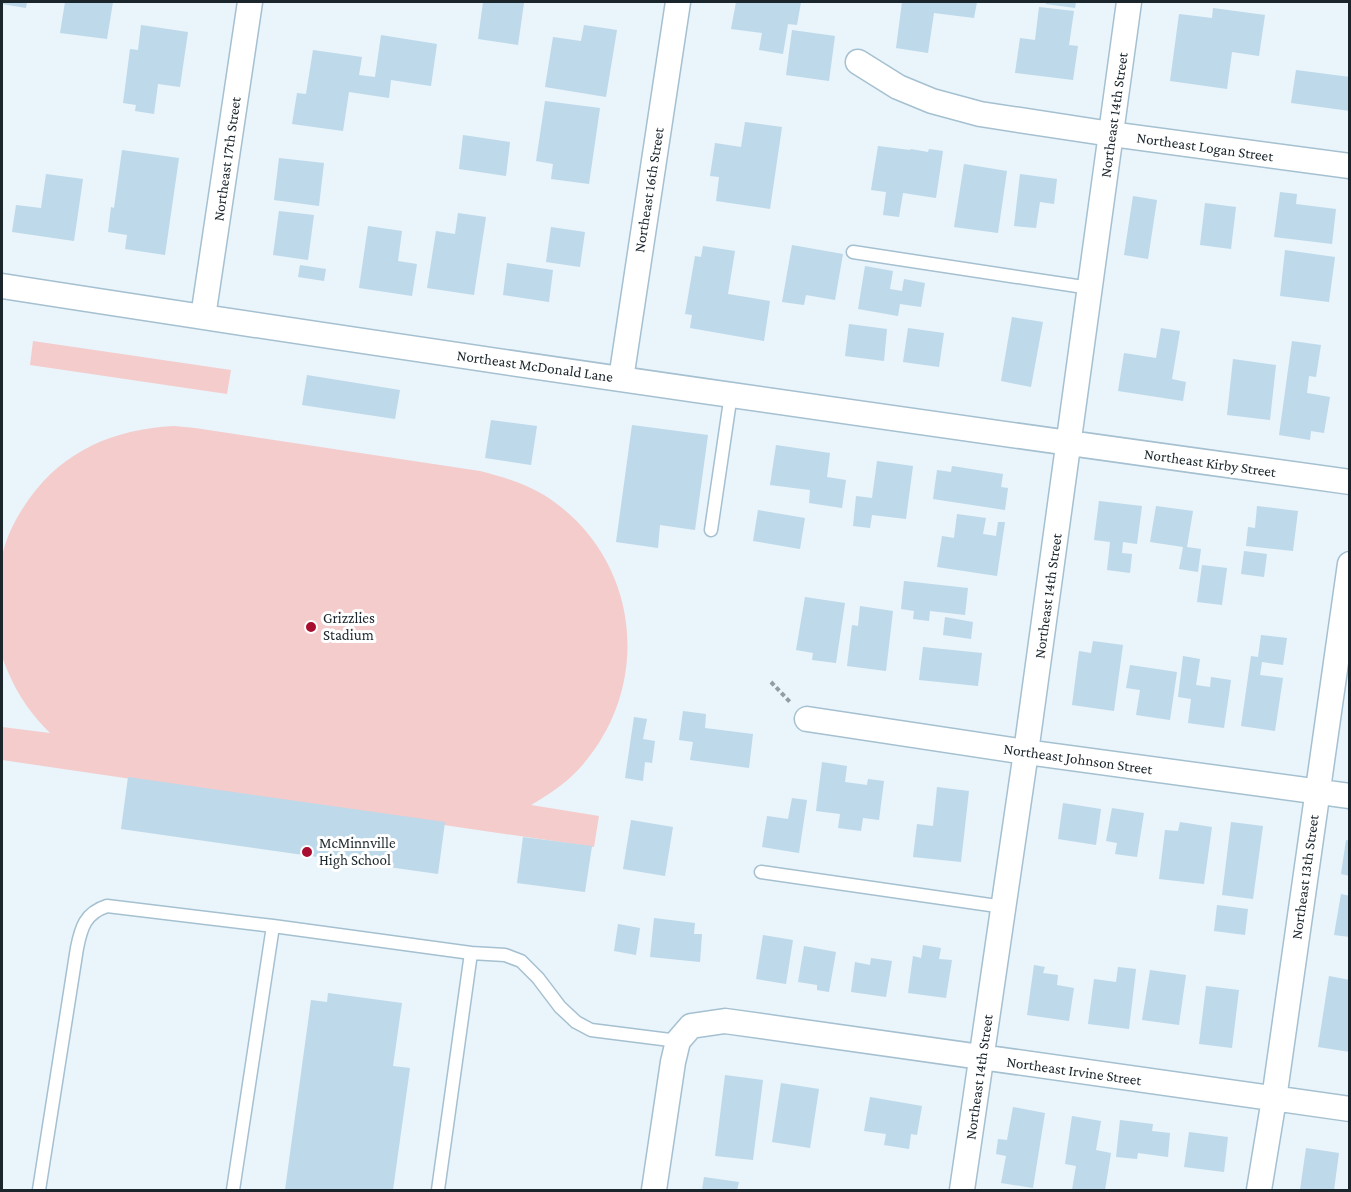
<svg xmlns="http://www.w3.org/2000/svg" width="1351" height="1192" font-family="'Crimson Pro',serif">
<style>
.grass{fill:#f4cccc}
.building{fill:#bdd9ea}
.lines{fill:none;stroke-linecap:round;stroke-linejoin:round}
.lane-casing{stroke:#a5c0d0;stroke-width:15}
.street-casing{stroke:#a5c0d0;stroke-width:27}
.path{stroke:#929da3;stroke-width:4;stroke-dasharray:4.5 3;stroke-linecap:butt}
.lane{stroke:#fff;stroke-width:12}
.street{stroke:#fff;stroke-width:24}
.poi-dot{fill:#a70e2f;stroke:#fff;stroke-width:2}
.labels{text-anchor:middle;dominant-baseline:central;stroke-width:6;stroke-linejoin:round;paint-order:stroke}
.street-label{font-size:15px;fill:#1b262c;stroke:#fff}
.poi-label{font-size:15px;fill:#1b262c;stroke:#fff;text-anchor:start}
</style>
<rect width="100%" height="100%" fill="#e9f4fb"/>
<path class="grass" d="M33,341L231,370L227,394L30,365Z
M174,426L195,428L480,471C503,477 524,483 544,495C641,556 655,687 578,770C565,784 548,795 531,805L599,816L594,847L2,760V727L50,733C32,715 19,697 9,674C6,667 2,659 2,652C0,637 2,622 2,607C2,592 0,571 2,557C6,536 17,516 29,499C64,450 115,429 174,426Z"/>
<path class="building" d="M2,2H27L26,8L2,4Z
M65,2H113L107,39L60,33Z
M483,2H511L524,3L518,45L478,39Z
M736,2H801L797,25L788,24L783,54L759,50L762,33L731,29Z
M902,2H977L974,18L934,13L928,53L896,48Z
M1046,2H1076L1075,8L1046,4Z
M1039,7L1074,11L1069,45L1078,46L1073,80L1015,73L1020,38L1035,40Z
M1213,8L1265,15L1259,56L1232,52L1227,89L1170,81L1179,14L1212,18Z
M141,25L188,32L180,87L158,84L154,114L135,111L136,105L123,103L130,49L138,50Z
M584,25L617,30L606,97L545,87L553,37L581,41Z
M792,30L835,36L829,81L786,75Z
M381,35L437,44L431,86L391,80L389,98L349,92L343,131L292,124L297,93L306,94L313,50L362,57L359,75L375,77Z
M1296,70L1350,77V111L1291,103Z
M545,101L600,108L589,184L551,179L553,164L536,161Z
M745,122L782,127L770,209L716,201L719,177L710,176L715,143L741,147Z
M463,135L510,142L506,176L459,169Z
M878,146L910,150L911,149L928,152L929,149L943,151L936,198L903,193L899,217L883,215L886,192L871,190Z
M122,150L179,158L165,255L125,249L127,235L108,232L111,207L114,208Z
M279,158L324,163L319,206L274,200Z
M964,164L1007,171L998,233L954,227Z
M46,174L83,179L74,241L12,232L16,205L41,208Z
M1020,174L1057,179L1054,204L1040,202L1036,228L1014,226Z
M1280,192L1297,194L1296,204L1336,209L1332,244L1274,237Z
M1133,196L1157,200L1148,259L1124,255Z
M1205,203L1236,207L1231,249L1200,245Z
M279,211L314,215L308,260L273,255Z
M458,213L486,217L474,295L427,288L436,231L455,234Z
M368,226L402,231L398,261L417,264L412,296L359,288Z
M551,227L585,232L580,267L546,262Z
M792,245L843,254L835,300L806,295L804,305L782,302Z
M703,246L735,251L728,294L770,301L764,341L690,328L692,315L685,314L695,256L701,257Z
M1285,250L1335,257L1329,302L1280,296Z
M507,263L553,270L549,302L503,295Z
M300,265L326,269L324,281L298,277Z
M865,266L893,271L890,289L902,291L904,279L925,283L921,307L900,304L898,316L858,309Z
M1012,317L1043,322L1031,387L1001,381Z
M849,324L887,329L884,361L845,356Z
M908,328L944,333L939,367L903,362Z
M1161,328L1180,331L1172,379L1186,382L1183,401L1118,391L1124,353L1156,358Z
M1292,341L1321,345L1316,377L1309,376L1307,393L1330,397L1324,433L1311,431L1310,440L1279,435Z
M1233,359L1276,365L1270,420L1227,415Z
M307,375L400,390L395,419L302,405Z
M491,420L537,426L531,465L485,458Z
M632,425L708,435L695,530L660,525L658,548L616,542Z
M776,445L830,453L827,477L846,480L842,508L809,503L810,490L770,485Z
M877,461L913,466L906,519L872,515L870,528L853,526L856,496L872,498Z
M952,466L1003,474L1001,487L1008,488L1005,510L933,499L937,470L951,472Z
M1099,501L1142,506L1137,544L1123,542L1122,553L1132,554L1130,573L1107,570L1110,542L1094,540Z
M1156,506L1193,511L1187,547L1201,549L1198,572L1179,569L1183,547L1150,542Z
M1257,506L1298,511L1293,551L1246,546L1248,527L1255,528Z
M758,510L805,518L800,549L753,541Z
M957,514L986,518L983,534L996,536L998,522H1005L997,576L937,567L942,536L954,538Z
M1244,551L1267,554L1264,577L1241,574Z
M1202,565L1227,568L1222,605L1197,602Z
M904,581L968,588L965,615L930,611L929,621L913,619L914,611L901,609Z
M805,597L845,603L836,663L812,660L813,653L796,650Z
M860,606L893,611L886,671L847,666L852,625L858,626Z
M945,617L973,622L971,639L943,635Z
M1261,635L1287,638L1283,665L1262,662L1260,675L1283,678L1275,731L1241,726L1251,656L1258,657Z
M1093,641L1123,645L1114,711L1072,705L1079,651L1091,653Z
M923,647L982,653L978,686L919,680Z
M1183,656L1200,659L1196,685L1210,687L1211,677L1231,680L1224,728L1188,723L1191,699L1178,697Z
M1130,665L1177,672L1170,720L1136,715L1140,690L1126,688Z
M683,711L706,714L705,728L753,734L749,768L690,760L693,742L679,740Z
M634,717L647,719L643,739L655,741L652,763L645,762L643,781L625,778Z
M822,762L847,766L845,782L867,785L868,779L884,781L879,820L863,818L861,831L838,828L840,814L816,811Z
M128,777L445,822L438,874L121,829Z
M937,787L969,791L961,862L913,857L917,824L933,826Z
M792,798L807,800L799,853L762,847L767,816L788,819Z
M1063,803L1101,809L1096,845L1058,839Z
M1112,808L1144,813L1137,857L1115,854L1117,843L1106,841Z
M631,820L673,827L665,876L623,869Z
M1180,822L1212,827L1204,884L1159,879L1165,830L1178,831Z
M1231,822L1263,826L1253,899L1222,895Z
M523,837L592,846L585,892L517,883Z
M1346,840L1350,841V876L1341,874Z
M1341,894L1350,896V937L1334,935Z
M1217,905L1248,909L1245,935L1214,931Z
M654,918L695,923L694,934H702L700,962L650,957Z
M618,924L640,928L636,955L614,951Z
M763,935L793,940L786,984L756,979Z
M923,945L941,948L939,959L952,960L946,998L908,993L913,956L921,958Z
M804,946L836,952L829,992L817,990V985L798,982Z
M871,958L892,961L886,997L851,992L855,962L870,965Z
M1034,965L1045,967L1043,973L1058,975L1057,985L1074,988L1069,1021L1027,1015Z
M1118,967L1136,969L1129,1029L1088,1024L1094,979L1116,982Z
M1150,970L1186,975L1179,1025L1142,1020Z
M1329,976L1350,980V1052L1318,1047Z
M1206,986L1239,990L1232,1048L1199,1044Z
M328,993L402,1003L393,1066L410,1068L393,1190H285L311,1000L327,1002Z
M725,1075L763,1080L753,1160L715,1156Z
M781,1083L819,1089L810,1148L772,1142Z
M870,1097L922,1106L917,1135L911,1134L909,1149L884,1145L886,1134L864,1131Z
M1013,1107L1045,1113L1033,1188L1001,1183L1006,1156L996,1154L998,1139L1007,1140Z
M1072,1116L1101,1121L1096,1150L1111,1153L1105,1190H1072L1076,1166L1065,1164Z
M1120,1120L1153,1124L1152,1131L1170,1133L1168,1157L1138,1153L1137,1159L1116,1157Z
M1189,1132L1228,1137L1224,1172L1184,1167Z
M1306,1148L1339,1153L1334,1190H1300Z
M704,1177L739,1182L737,1190H702Z"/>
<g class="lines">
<g class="lane-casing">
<path id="lane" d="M853,252L1090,288
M711,530L731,394
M761,872L1004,907
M39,1190L77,948C81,928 85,913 107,906L273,926
M233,1190L273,926L471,953L505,955L521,961L538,978L560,1007L576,1022L591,1030L678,1041
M438,1190L471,953"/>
</g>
<g class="street-casing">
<path id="street" d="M858,62L898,87L932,101L980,114L1111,134L1350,166
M2,286C450,356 900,420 1350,482
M203,317L250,2
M621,379L678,2
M807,719L1026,752L1350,796
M654,1190L673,1062L678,1041L691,1026L725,1021L1350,1109
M962,1190L1026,752L1129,2
M1259,1190L1274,1099L1350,564"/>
</g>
<path class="path" d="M771,682L791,703"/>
<use href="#lane" class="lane"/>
<use href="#street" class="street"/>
</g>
<g class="poi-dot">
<circle cx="311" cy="627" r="6"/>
<circle cx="307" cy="852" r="6"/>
</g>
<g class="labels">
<g class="street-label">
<text transform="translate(1114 115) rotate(-82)">Northeast 14th Street</text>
<text transform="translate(1205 147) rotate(8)">Northeast Logan Street</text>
<text transform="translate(227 159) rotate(-82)">Northeast 17th Street</text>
<text transform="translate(649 190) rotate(-81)">Northeast 16th Street</text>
<text transform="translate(535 366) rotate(8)">Northeast McDonald Lane</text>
<text transform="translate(1210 463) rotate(8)">Northeast Kirby Street</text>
<text transform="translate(1048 596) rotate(-82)">Northeast 14th Street</text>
<text transform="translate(1078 759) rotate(8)">Northeast Johnson Street</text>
<text transform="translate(1305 877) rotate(-82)">Northeast 13th Street</text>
<text transform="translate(1074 1071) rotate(8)">Northeast Irvine Street</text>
<text transform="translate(979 1077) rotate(-82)">Northeast 14th Street</text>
</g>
<g class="poi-label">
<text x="323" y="618">Grizzlies<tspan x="323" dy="17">Stadium</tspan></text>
<text x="319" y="843">McMinnville<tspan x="319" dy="17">High School</tspan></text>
</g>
</g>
<rect width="1351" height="1192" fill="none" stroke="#1b262c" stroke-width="6"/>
</svg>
